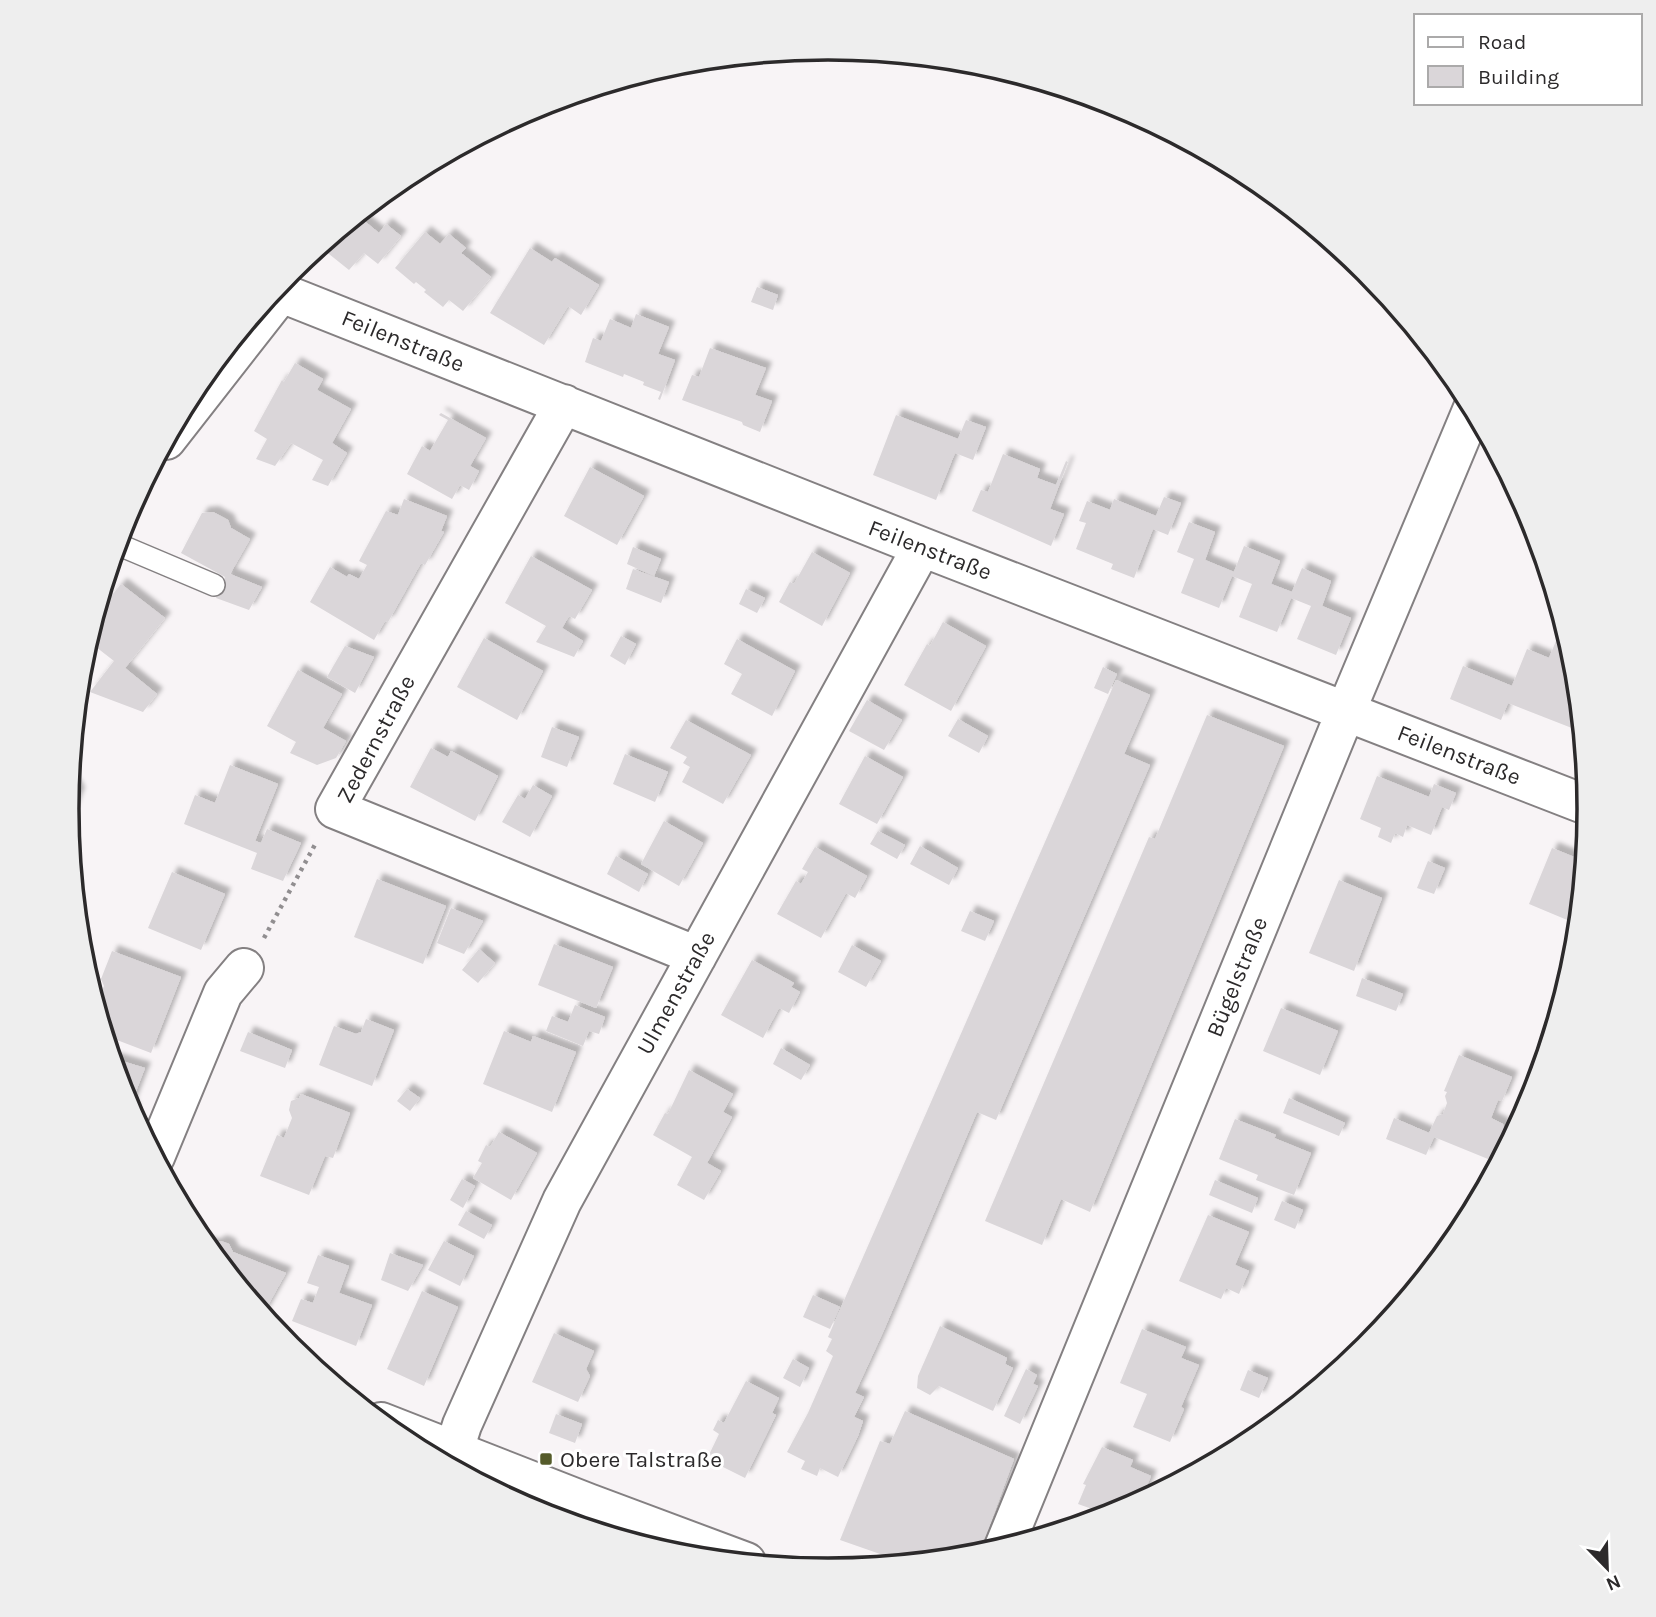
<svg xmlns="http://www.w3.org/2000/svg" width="1656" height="1617" font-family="Karla,sans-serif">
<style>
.building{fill:#dad6d9;filter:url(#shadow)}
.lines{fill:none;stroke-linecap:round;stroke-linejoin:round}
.service-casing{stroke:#848082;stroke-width:24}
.minor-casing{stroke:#848082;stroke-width:42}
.tertiary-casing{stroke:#848082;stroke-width:42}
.path{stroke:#918e90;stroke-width:4.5;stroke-dasharray:3.5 5;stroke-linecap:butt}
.service{stroke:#fff;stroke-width:21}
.minor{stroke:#fff;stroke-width:38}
.tertiary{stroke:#fff;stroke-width:38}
.poi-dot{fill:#555b2a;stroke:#fff;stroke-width:2.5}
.labels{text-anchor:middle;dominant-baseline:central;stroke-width:6;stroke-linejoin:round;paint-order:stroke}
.street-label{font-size:23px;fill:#2c2a2b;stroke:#fff}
.poi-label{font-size:23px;fill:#2c2a2b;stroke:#fff;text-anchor:start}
.rim{fill:none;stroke:#2c2a2b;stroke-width:3.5}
</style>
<defs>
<filter id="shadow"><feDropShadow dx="6" dy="-6" stdDeviation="2" flood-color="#0004"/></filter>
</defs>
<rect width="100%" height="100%" fill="#f8f4f6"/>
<path class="building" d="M357,215L379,233L386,224L401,236L378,264L364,253L349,270L319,246Z
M425,232L440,244L449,234L466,248L461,253L491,277L463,311L449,300L443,307L424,292L426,290L416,282L414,284L395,268Z
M530,248L552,262L555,258L599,285L581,315L568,306L544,345L490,313Z
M757,287L778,295L773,310L751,302Z
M636,314L669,327L658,354L675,360L660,400L658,399L661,392L643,385L644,382L624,374L623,377L585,362L593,338L601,341L610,319L631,328Z
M710,348L766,368L755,395L772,401L760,432L743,425L742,422L682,400L692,375L699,377Z
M295,363L323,379L317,390L351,409L332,443L347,453L328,486L312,480L323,460L291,443L275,466L256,459L267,439L254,431L282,380L284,382Z
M441,413L486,438L470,466L479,471L469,490L460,485L452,499L407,474L422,446L430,451L448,420L439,415Z
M896,415L958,439L966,420L986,427L973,460L955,453L936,500L873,475Z
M1003,454L1040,469L1037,478L1056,485L1066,461L1068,462L1050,509L1064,514L1051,546L972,511L981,490L988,492Z
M590,467L644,496L617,545L564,516Z
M1164,497L1181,503L1168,535L1153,529L1134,578L1111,569L1113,564L1076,549L1086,523L1079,521L1087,501L1110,510L1114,499L1156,516Z
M404,499L447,516L441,531L444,532L425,565L421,563L388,622L385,621L374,640L310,602L330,567L347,577L349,574L359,579L367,565L359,561L386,511L398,515Z
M213,512L228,520L231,528L250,539L230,574L262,587L249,610L216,598L225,577L181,553L202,513Z
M1189,522L1215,532L1205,560L1234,572L1244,546L1280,561L1271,584L1292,592L1302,568L1331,581L1322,606L1351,618L1336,655L1297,639L1311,606L1291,598L1277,632L1239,617L1252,584L1232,576L1219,608L1181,593L1194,559L1177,552Z
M633,547L661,559L654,576L627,564Z
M812,552L850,573L822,626L779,602L790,582L794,584Z
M531,556L592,590L575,619L569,616L562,628L583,641L574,657L536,642L546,626L505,603Z
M633,569L669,582L661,603L626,589Z
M121,584L165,618L125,668L157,694L143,712L90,692L114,661L87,640L96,610L103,602L105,604Z
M746,589L765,598L757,613L739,604Z
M943,622L986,646L951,711L904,685L927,644L930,646Z
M621,636L636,644L625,665L610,656Z
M1567,637L1575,660L1582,732L1508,703L1501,720L1450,699L1463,666L1512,686L1527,649L1549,658L1556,641Z
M484,638L543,671L517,720L457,687Z
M737,639L795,671L772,716L731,694L742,674L724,664Z
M345,646L374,657L355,693L327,677Z
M1103,667L1117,674L1108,694L1094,688Z
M298,670L342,694L323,728L346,741L336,758L317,765L290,753L296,742L267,726Z
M1116,680L1150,695L1124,754L1150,765L996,1120L977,1112L884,1330L855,1393L864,1397L854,1417L863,1421L858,1436L838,1477L820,1468L817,1476L801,1469L805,1461L787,1452L808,1413L833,1356L826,1351L832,1339L828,1337Z
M867,700L902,720L884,750L849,731Z
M1207,715L1284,746L1090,1212L1061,1199L1042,1245L985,1221L1149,837L1155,839Z
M958,719L988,736L979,753L948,736Z
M686,720L751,755L723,804L682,782L690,767L683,763L687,757L670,748Z
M552,727L579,737L567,767L541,757Z
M431,748L448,757L451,751L498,776L475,821L410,787Z
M625,754L668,772L655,802L613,784Z
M865,756L903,777L877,824L839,804Z
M230,765L278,784L255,841L261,843L267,829L301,843L283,881L251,869L257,853L184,824L195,795L215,803Z
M1377,776L1429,797L1434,784L1456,793L1449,810L1442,807L1431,835L1407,825L1403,837L1395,833L1391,843L1378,837L1381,828L1360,819Z
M69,783L75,785L79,793L68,822Z
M533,785L552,796L530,837L502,822L518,795L525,799Z
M664,821L703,843L679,886L641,864Z
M878,831L905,845L897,859L870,844Z
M920,846L958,868L949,885L910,864Z
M815,847L867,876L855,898L846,893L821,938L777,914L796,881L801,884L808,872L802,869Z
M1552,848L1584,861L1580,904L1572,922L1529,904Z
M616,856L648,874L639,892L607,874Z
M1428,861L1445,868L1434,894L1417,888Z
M172,872L225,894L201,950L148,928Z
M377,879L446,906L423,964L354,937Z
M1339,880L1382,898L1354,971L1309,953Z
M451,908L483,921L464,954L437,943Z
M970,911L994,921L985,941L961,931Z
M1578,927L1575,957L1572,964L1564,961Z
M554,944L613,967L596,1008L538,985Z
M852,945L881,961L866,987L838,972Z
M479,949L495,963L478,983L462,970Z
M112,951L181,977L151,1053L109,1037L107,1042L96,1006L104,986L101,979Z
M752,960L794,983L791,987L800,992L789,1013L779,1008L763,1038L721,1015Z
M1362,978L1403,994L1396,1011L1356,996Z
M575,1005L605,1017L599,1034L589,1031L583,1046L546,1031L552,1016L568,1022Z
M1281,1008L1338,1031L1320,1075L1263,1051Z
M366,1019L394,1030L372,1086L319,1065L334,1026L356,1034L361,1032Z
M504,1031L531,1042L533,1036L576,1052L552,1112L483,1084Z
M248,1032L292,1050L285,1068L240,1051Z
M781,1048L810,1065L801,1080L773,1064Z
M1459,1055L1512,1077L1502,1101L1498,1100L1491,1118L1503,1124L1505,1137L1499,1151L1488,1159L1434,1137L1426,1155L1386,1139L1394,1118L1429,1133L1437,1116L1443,1114L1447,1103L1445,1096L1447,1092L1444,1091Z
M112,1058L145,1068L131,1104L134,1111L132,1114L125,1099Z
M689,1070L733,1094L723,1112L732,1117L707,1163L721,1171L704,1200L677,1185L692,1157L653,1135L665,1113L668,1114Z
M407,1089L420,1098L410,1111L397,1101Z
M301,1094L350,1113L333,1158L325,1156L309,1195L260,1176L277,1135L284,1138L292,1118L289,1110L291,1101L299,1098Z
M1289,1098L1345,1123L1339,1136L1283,1113Z
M1235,1119L1276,1135L1274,1138L1311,1153L1294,1195L1256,1180L1258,1175L1219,1159Z
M499,1132L537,1153L511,1200L473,1178L482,1163L478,1161L486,1145L490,1147Z
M462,1179L475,1186L463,1208L450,1200Z
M1215,1180L1258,1198L1252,1213L1209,1195Z
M1282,1201L1303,1210L1295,1229L1274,1220Z
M466,1211L492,1225L484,1239L458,1225Z
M1208,1215L1249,1232L1235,1265L1249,1271L1239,1294L1226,1288L1221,1299L1179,1281Z
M203,1241L213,1245L221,1241L229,1244L233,1252L286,1273L263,1314Z
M444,1241L474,1256L460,1286L428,1270Z
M390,1253L423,1265L408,1291L381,1280Z
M318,1255L349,1266L339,1293L372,1305L356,1346L292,1321L301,1299L313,1303L319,1287L307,1283Z
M422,1291L458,1307L424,1386L387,1369Z
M813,1295L840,1307L830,1329L803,1317Z
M940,1326L1007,1358L1005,1364L1013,1368L993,1411L939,1386L930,1395L917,1388L918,1376Z
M1142,1329L1186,1347L1181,1358L1199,1365L1181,1407L1184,1409L1170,1442L1133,1427L1147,1394L1120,1383Z
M554,1333L594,1351L586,1369L590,1376L578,1402L532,1382Z
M793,1359L809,1368L800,1387L783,1378Z
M1026,1369L1037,1375L1033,1384L1038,1386L1020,1424L1004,1416Z
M1248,1370L1268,1378L1259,1398L1240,1390Z
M746,1381L779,1398L772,1413L776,1415L745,1478L707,1459L719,1434L713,1430L718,1420L724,1423Z
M905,1411L1014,1459L979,1554L903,1562L840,1540L880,1441L890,1444Z
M556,1414L582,1424L575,1443L549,1433Z
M1102,1447L1133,1460L1130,1467L1151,1476L1144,1492L1147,1493L1144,1498L1109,1515L1078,1504L1086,1485L1083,1484Z"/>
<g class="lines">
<g class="service-casing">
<path id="service" d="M117,544L214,585"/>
</g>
<g class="minor-casing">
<path id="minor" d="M274,290L922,547L1589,806
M564,404L335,809L697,956
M166,440L281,293
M155,1157L223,993L244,968
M454,1450L462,1425L562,1201L922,547
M1004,1547L1346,711L1473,408"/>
</g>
<g class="tertiary-casing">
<path id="tertiary" d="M381,1422L588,1503L746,1562"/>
</g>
<path class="path" d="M264,938L317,841"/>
<use href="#service" class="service"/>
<use href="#minor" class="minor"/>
<use href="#tertiary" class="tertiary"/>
</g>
<rect class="poi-dot" x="539" y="1452" width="14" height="14" rx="3.5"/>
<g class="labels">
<g class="street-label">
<text transform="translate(403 341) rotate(22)">Feilenstraße</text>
<text transform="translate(930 550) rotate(21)">Feilenstraße</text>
<text transform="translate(376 739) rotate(-62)">Zedernstraße</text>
<text transform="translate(1459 755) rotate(21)">Feilenstraße</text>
<text transform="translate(1237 977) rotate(-68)">Bügelstraße</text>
<text transform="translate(676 993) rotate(-61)">Ulmenstraße</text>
</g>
<g class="poi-label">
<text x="560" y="1459">Obere Talstraße</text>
</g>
</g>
<path d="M0 0H1656V1617H0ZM79 809a749 749 0 1 1 1498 0a749 749 0 1 1-1498 0Z" fill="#eee" fill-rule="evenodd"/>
<path class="rim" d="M79 809a749 749 0 1 1 1498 0a749 749 0 1 1-1498 0Z"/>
<rect x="1414" y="14" width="228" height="91" fill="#ffffff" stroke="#abaaaa" stroke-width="2"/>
<rect x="1428" y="37" width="35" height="10" fill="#ffffff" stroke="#abaaaa" stroke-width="2"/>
<text x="1478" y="49" font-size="21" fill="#2c2a2b">Road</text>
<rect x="1428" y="66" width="35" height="21" fill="#dad6d9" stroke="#abaaaa" stroke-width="2"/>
<text x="1478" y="84" font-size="21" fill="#2c2a2b">Building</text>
<g transform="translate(1607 1568) rotate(157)" stroke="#ffffff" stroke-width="5" paint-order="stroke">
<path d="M0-5L12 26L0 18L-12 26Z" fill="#2c2a2b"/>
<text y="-10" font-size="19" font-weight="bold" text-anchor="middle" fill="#2c2a2b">N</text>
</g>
</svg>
